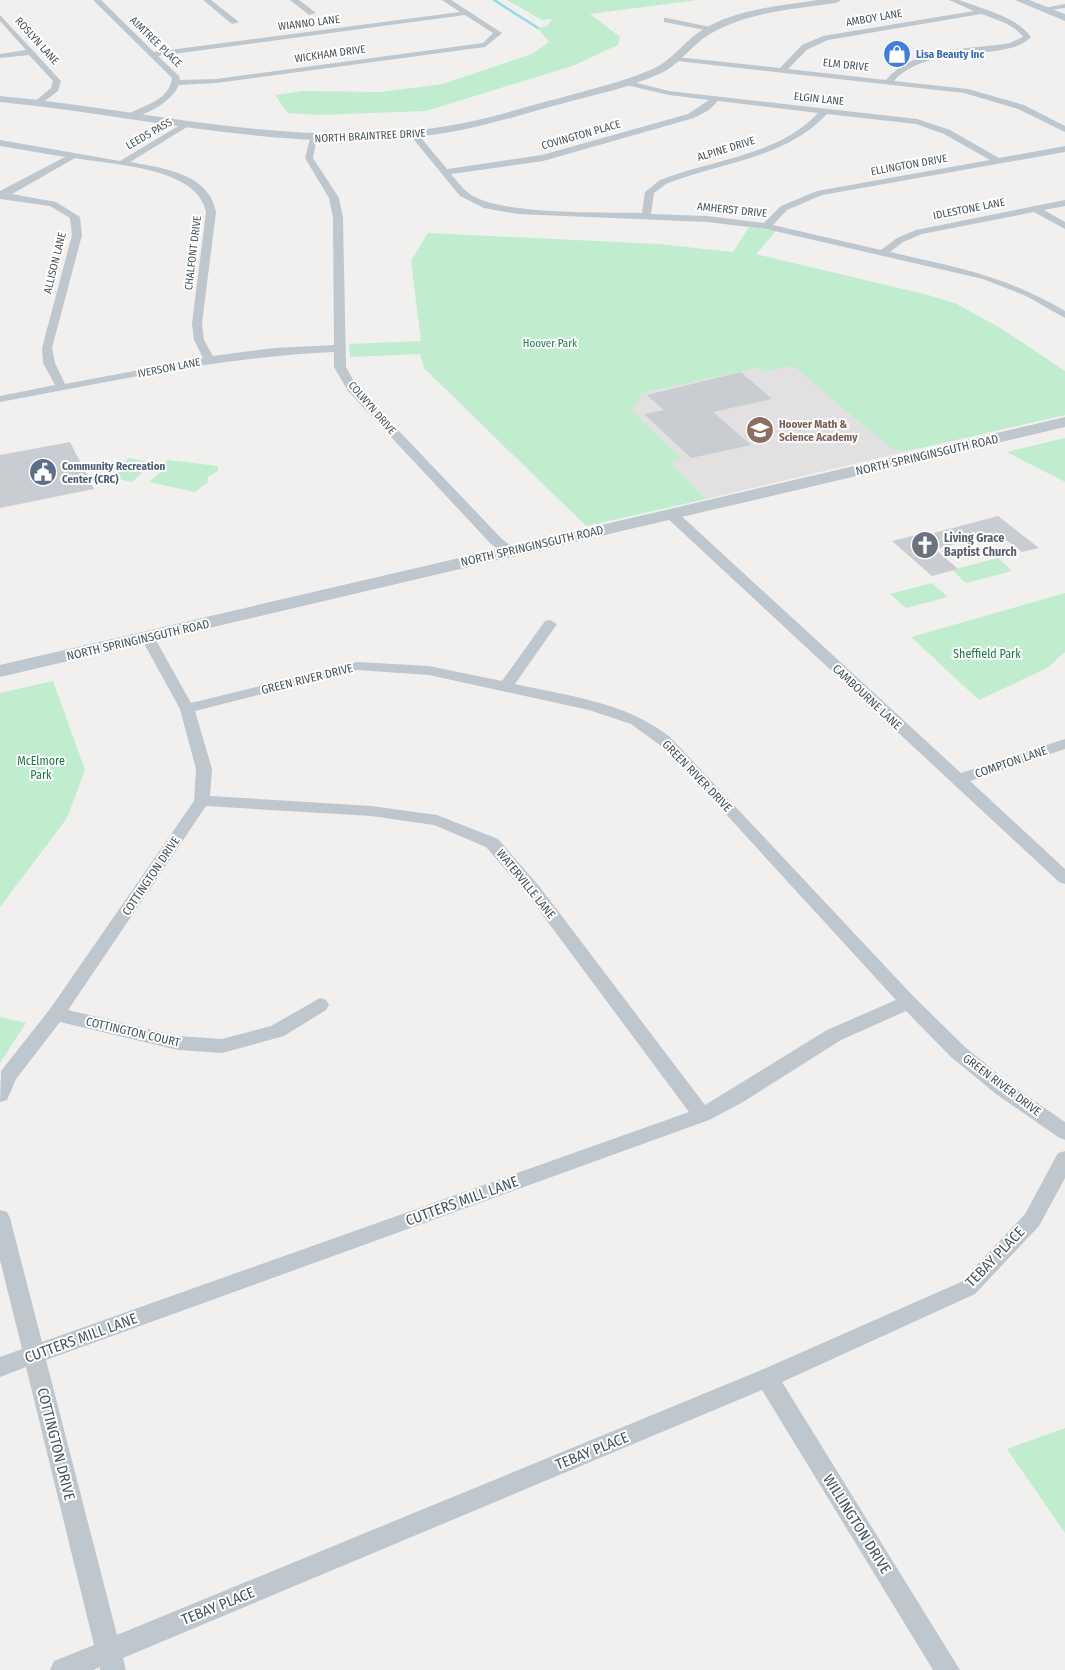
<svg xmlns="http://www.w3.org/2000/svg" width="1065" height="1670" font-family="'Fira Sans Condensed',sans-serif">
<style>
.education{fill:#e2e0e1}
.green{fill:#bfedce}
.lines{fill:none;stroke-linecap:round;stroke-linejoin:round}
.stream{stroke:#8edce9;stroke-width:2.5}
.building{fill:#c9cdd1}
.minor{fill:#bec7cd;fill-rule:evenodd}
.tertiary{fill:#bec7cd;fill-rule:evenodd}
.secondary{fill:#bdc9d2;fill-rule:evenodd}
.labels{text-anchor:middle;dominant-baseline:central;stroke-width:4;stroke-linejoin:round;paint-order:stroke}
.far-street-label{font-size:11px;fill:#48545c;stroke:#fff}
.far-shop-label{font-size:11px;font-weight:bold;fill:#366cbe;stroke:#fff;text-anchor:start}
.far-park-label{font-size:11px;fill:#1a7b44;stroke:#fff}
.far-education-label{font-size:11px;font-weight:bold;fill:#785e54;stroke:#fff;text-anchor:start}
.far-service-label{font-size:11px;font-weight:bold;fill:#4e5e75;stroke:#fff;text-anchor:start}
.street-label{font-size:12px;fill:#48545c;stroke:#fff}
.worship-label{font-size:12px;font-weight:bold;fill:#5b616d;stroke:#fff;text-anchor:start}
.park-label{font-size:12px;fill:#1a7b44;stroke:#fff}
.near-street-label{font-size:15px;fill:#48545c;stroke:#fff}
</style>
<rect width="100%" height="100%" fill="#f2efef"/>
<path class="education" d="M793,366L898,451L904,452L706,499L668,462L681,459L632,411L642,393L760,368L765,372Z"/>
<path class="green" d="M507,0H697L590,14L620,37L618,45L572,66L426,111L317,115L288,113L275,95L304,91L380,92L443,84L532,54L549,42L538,28L547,26L552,19L542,20Z
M749,227L776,231L756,254L928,295L957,304L1002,329L1065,371V415L904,452L892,449L793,366L764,372L759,368L642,393L632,411L682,459L669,462L706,499L586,526L424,368L420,354L350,357L349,344L421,341L411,261L428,233L658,244L733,252Z
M1065,438V482L1007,452Z
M129,458L152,463L132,482L108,477Z
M168,460L218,466V471L208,477V482L195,492L149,482L163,470L160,465Z
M998,558L1012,571L966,583L952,570Z
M932,583L948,597L906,608L890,594Z
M1065,593V652L1047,668L979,700L911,637Z
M53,681L85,770L67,818L0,907V693Z
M0,1017L26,1023L0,1063Z
M1065,1428V1533L1007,1449Z"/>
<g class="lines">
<path class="stream" d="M494,0L538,28"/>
</g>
<path class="building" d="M741,372L772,399L713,412L751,445L691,458L644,414L664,410L647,395Z
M70,442L94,489L0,508V455Z
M998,516L1039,548L1022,552L997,533L935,549L958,569L932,576L892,541L916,535L919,537Z"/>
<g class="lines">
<path class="minor" d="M93,0H101L154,52L460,12L442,0H451L502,33L485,47L216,83L179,85C171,102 151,112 133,118L129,115L130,113C146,105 170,99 172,78ZM465,15L493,33L483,43L216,79L180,80L179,76L158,56Z
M203,0H211L239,22L232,24Z
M290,0H299L316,13L309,15Z
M949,0H959C982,9 1016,16 1031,37C1007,63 928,42 894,81L968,89L1024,105L1065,126V132L1018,109L964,93L677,61L673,59L677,57L780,68L802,45L823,36L974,11ZM981,14C995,19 1014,24 1023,37L1010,43C969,50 915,46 886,80L788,69L808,49L828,40Z
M1065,4V8L1042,11L1038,9Z
M0,15L61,81L58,91L41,104L34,102L51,88L53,81L29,55L0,58V54L26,50L0,21Z
M667,18L710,27L714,29L710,31L664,22V18Z
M629,81L669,91L917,119L950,130L999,158L1065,146V152L822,195L787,210L773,225L881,250L897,238L916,230L1065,200V206L1044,210L1065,222V229L1034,212L922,234L903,242L890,252C956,267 1006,276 1065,311V318L1026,296L983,279L766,229L707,222L517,214L484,208L460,196L410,135L417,133L447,169L542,155L688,114L709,100L669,95L626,85V81ZM718,101L818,113C778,156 713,159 660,180L645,192L642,213C600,212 507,215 473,196C464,191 458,182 451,174L543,161L694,118L709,110ZM827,114L916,124L944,134L990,160L817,191L781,206L764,223L707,216L651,214L654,193L666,184C721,162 785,159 827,114Z
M185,122L192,124L130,162C162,168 209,173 216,212L202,323L204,340L213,356L274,348L334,345L333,218L329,198L305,158L310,139L317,137L313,158L339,198L343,218L346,367L357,387L501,538L517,551L515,554H505L491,544L348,391L334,367V352C221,357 110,382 0,402V396L55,385L43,363L42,348L72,235L70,218L50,206L0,199V191L65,157L0,146V140L120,161ZM75,158C112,165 198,167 206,212L192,323L194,340L203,358L65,384L55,363L52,348L82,235L80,217L56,202L12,194Z
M671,510L676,511L961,773L1065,739V749L970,781L1065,869V884L1059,882L666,517L665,514Z
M550,620L557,624L515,684C568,696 626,702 670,737L914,997L965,1047L1010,1084L1065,1122V1140L1058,1137L996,1094L951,1057L906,1011L841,1040L743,1102L709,1120L46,1360L117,1635L759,1371L961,1282L1025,1214L1058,1153L1065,1151V1178L1039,1226L975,1294L782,1382L960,1670H933L762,1390L123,1658L126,1670H100V1667L93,1670H50L54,1661L94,1645L26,1367L0,1377V1357L22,1349L0,1260V1210L7,1212L10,1218L42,1342L689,1112L527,894L486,847L434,825L371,816L206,806L68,1010L178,1036L222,1039L271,1026L320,998L326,1000L329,1005L326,1010L284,1036L222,1053L178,1050L60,1022L16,1079L7,1100L0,1102L1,1071L50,1009L194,801L196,769L180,709L141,638L148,634L153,635L191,703L357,662L429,666L502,681L545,621ZM357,670L429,675L589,710L631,724L668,751L896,1000L827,1030L705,1105L539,886L498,839L437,815L371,806L210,796L212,769L195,711Z"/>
<path class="tertiary" d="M818,0H841L836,3C794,9 748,12 710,34C691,45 680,65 659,74C630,87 599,94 568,102C538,110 509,119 479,126C320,164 159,117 0,102V96C161,111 325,158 486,118C511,112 535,104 560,98C591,89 623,82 653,69C672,60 683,43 699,32C733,9 779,6 818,0Z
M1065,417V427L0,677V665Z"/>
<path class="secondary" d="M1015,0H1029L1065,14V21Z"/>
</g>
<defs>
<g id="shop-disc" transform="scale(1.4375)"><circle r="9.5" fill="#3f7fe0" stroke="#fff"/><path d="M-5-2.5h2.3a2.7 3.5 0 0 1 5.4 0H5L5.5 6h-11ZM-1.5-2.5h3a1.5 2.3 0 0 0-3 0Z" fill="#fff"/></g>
<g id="school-disc" transform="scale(1.4375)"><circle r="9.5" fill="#8d6e63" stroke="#fff"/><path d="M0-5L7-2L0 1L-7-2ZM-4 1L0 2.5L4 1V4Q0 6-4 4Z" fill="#fff"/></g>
<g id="civic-disc" transform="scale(1.4375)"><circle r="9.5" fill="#5c6f8a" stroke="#fff"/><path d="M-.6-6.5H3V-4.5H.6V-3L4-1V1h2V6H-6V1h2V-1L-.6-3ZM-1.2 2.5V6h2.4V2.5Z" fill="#fff"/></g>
<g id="church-disc" transform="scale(1.4375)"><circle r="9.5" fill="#6b7280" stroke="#fff"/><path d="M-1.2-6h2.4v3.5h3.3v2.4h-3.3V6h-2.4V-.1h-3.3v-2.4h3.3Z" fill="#fff"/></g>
</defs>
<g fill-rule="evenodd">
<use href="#shop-disc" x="897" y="54"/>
<use href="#school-disc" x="760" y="430"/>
<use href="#civic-disc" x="43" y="472"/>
<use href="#church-disc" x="925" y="545"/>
</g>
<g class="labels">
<g class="far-street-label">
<text transform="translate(874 18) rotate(-10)">AMBOY LANE</text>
<text transform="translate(309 23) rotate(-7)">WIANNO LANE</text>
<text transform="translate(37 41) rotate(48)">ROSLYN LANE</text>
<text transform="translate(156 42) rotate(44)">AIMTREE PLACE</text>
<text transform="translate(330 54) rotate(-8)">WICKHAM DRIVE</text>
<text transform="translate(846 65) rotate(6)">ELM DRIVE</text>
<text transform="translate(819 99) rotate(6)">ELGIN LANE</text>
<text transform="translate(149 134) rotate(-30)">LEEDS PASS</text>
<text transform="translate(581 135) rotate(-16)">COVINGTON PLACE</text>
<text transform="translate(370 136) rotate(-3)">NORTH BRAINTREE DRIVE</text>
<text transform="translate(726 149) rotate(-17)">ALPINE DRIVE</text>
<text transform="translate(909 165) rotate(-10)">ELLINGTON DRIVE</text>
<text transform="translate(969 209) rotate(-11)">IDLESTONE LANE</text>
<text transform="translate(732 210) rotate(6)">AMHERST DRIVE</text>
<text transform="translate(193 253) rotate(-83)">CHALFONT DRIVE</text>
<text transform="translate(55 263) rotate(-76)">ALLISON LANE</text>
<text transform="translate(169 368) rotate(-11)">IVERSON LANE</text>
<text transform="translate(372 408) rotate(49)">COLWYN DRIVE</text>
</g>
<g class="far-shop-label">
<text x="916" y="54">Lisa Beauty Inc</text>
</g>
<g class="far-park-label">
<text x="550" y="343">Hoover Park</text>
</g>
<g class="far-education-label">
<text x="779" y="424">Hoover Math &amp;<tspan x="779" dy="13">Science Academy</tspan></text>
</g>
<g class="far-service-label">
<text x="62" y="466">Community Recreation<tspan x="62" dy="13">Center (CRC)</tspan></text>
</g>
<g class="street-label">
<text transform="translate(927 455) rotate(-13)">NORTH SPRINGINSGUTH ROAD</text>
<text transform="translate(532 546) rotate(-13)">NORTH SPRINGINSGUTH ROAD</text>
<text transform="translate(138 640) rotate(-13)">NORTH SPRINGINSGUTH ROAD</text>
<text transform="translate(307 679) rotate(-14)">GREEN RIVER DRIVE</text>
<text transform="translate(867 697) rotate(43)">CAMBOURNE LANE</text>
<text transform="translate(1011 762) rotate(-19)">COMPTON LANE</text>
<text transform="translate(697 776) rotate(46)">GREEN RIVER DRIVE</text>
<text transform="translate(151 876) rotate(-56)">COTTINGTON DRIVE</text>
<text transform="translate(526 884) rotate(51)">WATERVILLE LANE</text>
<text transform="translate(133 1032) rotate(13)">COTTINGTON COURT</text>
<text transform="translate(1002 1085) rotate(37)">GREEN RIVER DRIVE</text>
</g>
<g class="worship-label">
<text x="944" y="538">Living Grace<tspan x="944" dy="14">Baptist Church</tspan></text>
</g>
<g class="park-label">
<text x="987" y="654">Sheffield Park</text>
<text x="41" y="761">McElmore<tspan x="41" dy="14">Park</tspan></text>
</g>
<g class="near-street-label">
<text transform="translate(462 1201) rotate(-20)">CUTTERS MILL LANE</text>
<text transform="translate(995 1257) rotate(-46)">TEBAY PLACE</text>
<text transform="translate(81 1338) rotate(-20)">CUTTERS MILL LANE</text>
<text transform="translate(56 1444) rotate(76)">COTTINGTON DRIVE</text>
<text transform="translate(592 1451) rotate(-22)">TEBAY PLACE</text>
<text transform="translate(857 1524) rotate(58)">WILLINGTON DRIVE</text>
<text transform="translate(218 1606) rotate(-22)">TEBAY PLACE</text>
</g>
</g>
</svg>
